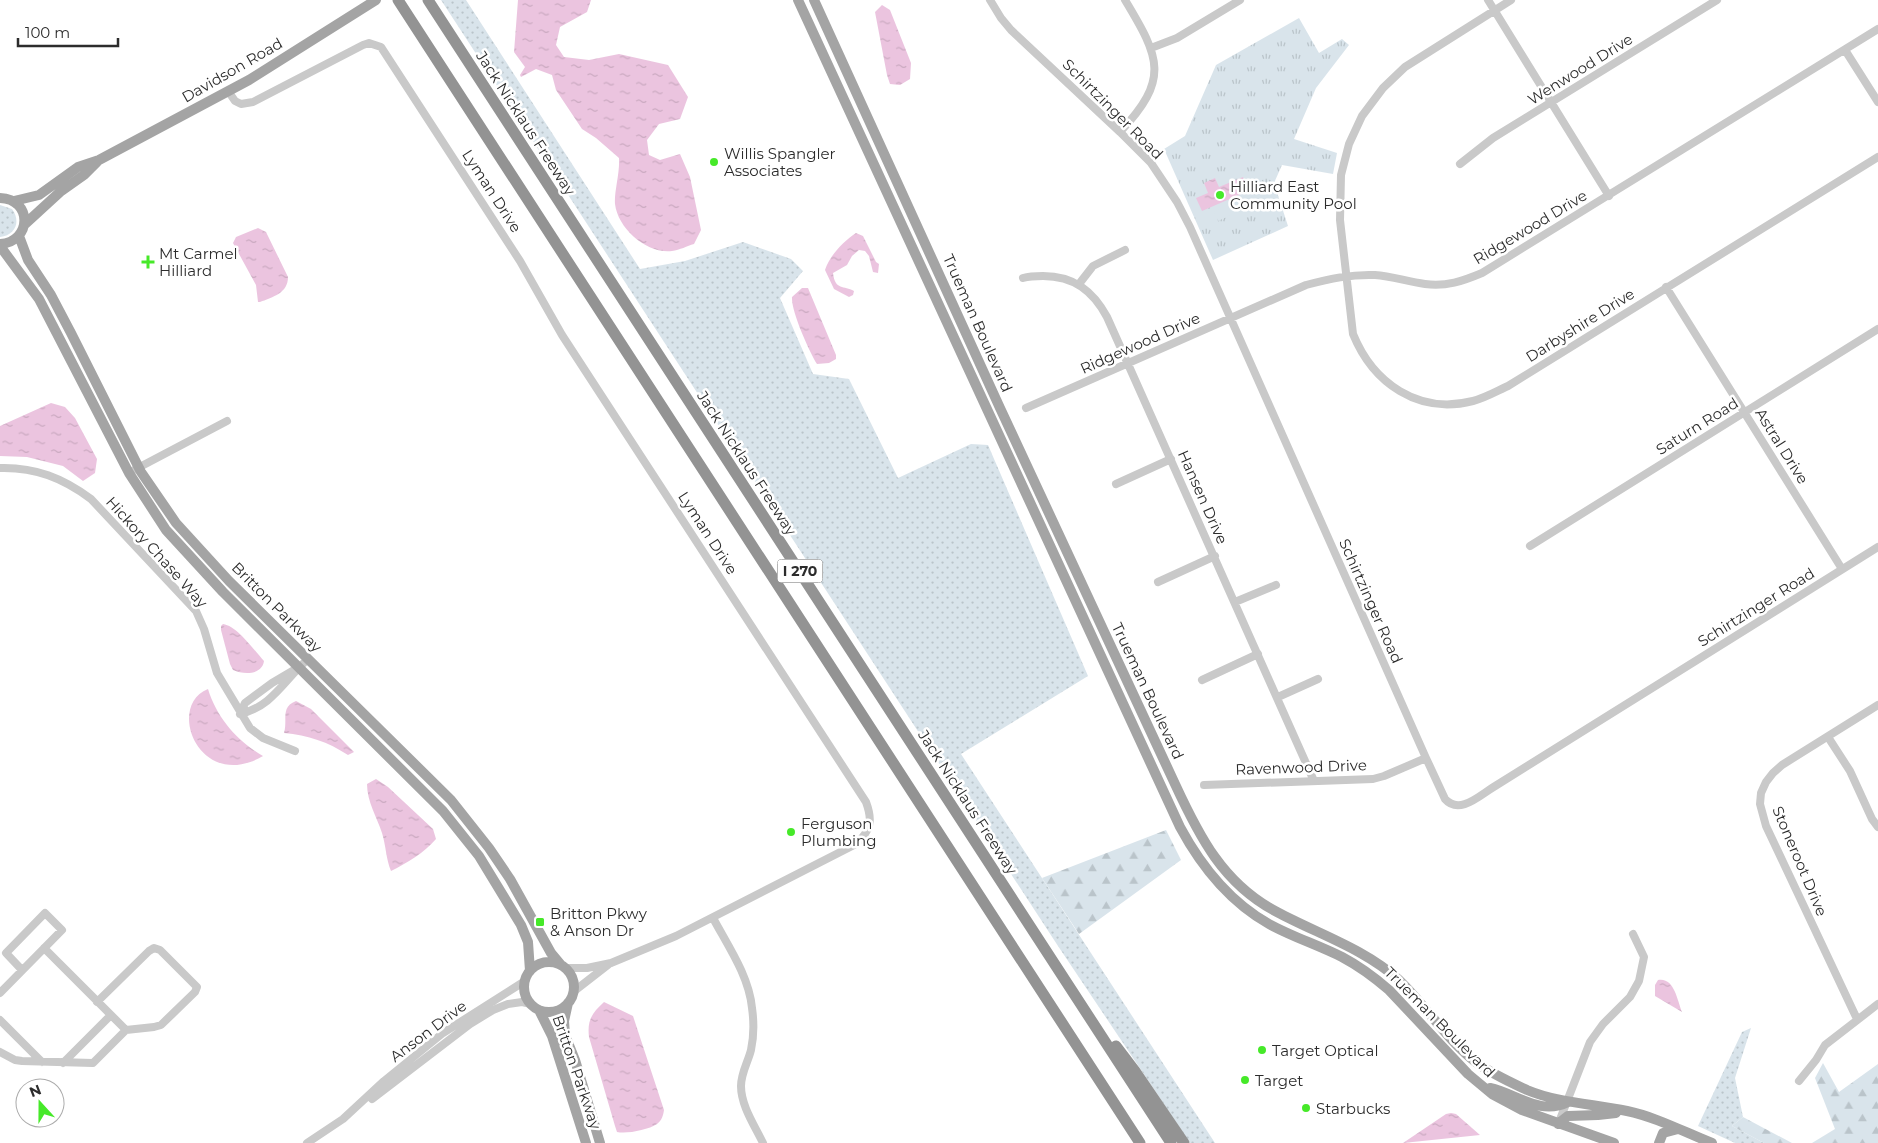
<svg xmlns="http://www.w3.org/2000/svg" width="1878" height="1143" font-family="Montserrat,sans-serif">
<style>
.grass{fill:url(#grass-dots)}
.forest{fill:url(#forest-firs)}
.park{fill:url(#park-tufts)}
.pitch{fill:#d9e4eb}
.water{fill:url(#water-ripples)}
.lines{fill:none;stroke-linecap:round;stroke-linejoin:round}
.minor{stroke:#c9c9c9;stroke-width:8}
.major{stroke:#a4a4a4;stroke-width:10}
.highway{stroke:#939393;stroke-width:11}
.poi-dot{fill:#46e929;stroke:#fff;stroke-width:2}
.labels{text-anchor:middle;dominant-baseline:central;stroke-width:5;stroke-linejoin:round;paint-order:stroke}
.shield{fill:#fff;stroke:#6b6b6b;stroke-width:1}
.shield-label{font-size:14px;font-weight:bold;fill:#2c2c2c}
.street-label{font-size:15px;fill:#2c2c2c;stroke:#fff}
.poi-label{font-size:15px;fill:#2c2c2c;stroke:#fff;text-anchor:start}
</style>
<defs>
<pattern id="grass-dots" width="8" height="8" patternUnits="userSpaceOnUse" patternTransform="scale(1.25)"><rect width="8" height="8" fill="#d9e4eb"/><path d="M2 2h.1M6 6h.1" fill="none" stroke="#bac4ca" stroke-width="1.8" stroke-linecap="round"/></pattern>
<pattern id="forest-firs" width="22" height="20" patternUnits="userSpaceOnUse" patternTransform="scale(1.25)"><rect width="22" height="20" fill="#d9e4eb"/><path d="M5 1l3.5 6h-7zM16 11l3.5 6h-7z" fill="#bac4ca"/></pattern>
<pattern id="park-tufts" width="24" height="20" patternUnits="userSpaceOnUse" patternTransform="scale(1.25)"><rect width="24" height="20" fill="#d9e4eb"/><path d="M3 7l-1-3M5 7V3M7 7l1-3M15 17l-1-3M17 17v-4M19 17l1-3" fill="none" stroke="#bac4ca"/></pattern>
<pattern id="water-ripples" width="26" height="14" patternUnits="userSpaceOnUse" patternTransform="scale(1.25)"><rect width="26" height="14" fill="#ebc4df"/><path d="M2 4q2-2 4 0t4 0M15 11q2-2 4 0t4 0" fill="none" stroke="#caa9c0"/></pattern>
</defs>
<rect width="100%" height="100%" fill="#fff"/>
<path class="grass" d="M441,0H466L640,269L685,261L743,242L791,259L803,271L780,298L813,374L849,379L898,478L971,444L988,445L1088,676L961,754L1215,1143H1190L1058,946Z
M0,205L12,209C21,221 16,235 0,237Z
M1751,1028L1735,1078L1743,1117L1732,1126L1764,1143H1735L1698,1126L1742,1032Z"/>
<path class="forest" d="M1166,830L1181,860L1079,934L1042,878Z
M1823,1063L1839,1092L1878,1064V1143H1812L1835,1129L1815,1078Z
M1743,1117L1792,1143H1764L1732,1126Z"/>
<path class="park" d="M1299,18L1319,53L1342,39L1349,45L1316,88L1294,139L1337,153L1333,174L1282,165L1274,183L1288,226L1213,260L1164,149L1185,136L1216,65Z"/>
<path class="pitch" d="M1253,191L1258,202L1218,221L1214,212L1232,203Z"/>
<path class="water" d="M518,0H591L587,12L560,27L556,45L564,57L589,60L619,54L668,65L688,97L680,119L659,124L647,140L649,155L660,160L680,154L690,177L701,230L694,244C687,246 680,250 672,251C647,254 618,229 615,204C614,192 620,173 619,158L596,138L582,129L556,90L552,75L536,69L521,77L520,75L525,67L514,52Z
M882,5L890,10L911,63L910,79L900,85L890,84L887,75L875,12Z
M1243,177L1248,191L1202,211L1196,198L1208,193L1204,183L1215,178L1219,187Z
M258,228L266,232L288,277C288,293 273,297 260,302H258L256,285L233,243L236,237Z
M856,233L863,236L876,262L879,264L878,273L873,272L869,256L865,251L859,250L852,256L847,265L833,273C835,291 844,285 854,291L853,295L849,297L834,289L825,270C830,255 843,242 856,233Z
M802,288H808L836,355V359L829,363L817,364C809,351 791,311 792,297Z
M51,403L65,407L75,418L97,459L95,473L83,481L63,466L27,457L0,456V426Z
M223,624C237,626 254,650 264,661C262,675 244,675 233,670L230,664L221,630V626Z
M208,689C217,718 237,741 263,756C200,793 165,706 208,689Z
M296,701L311,709L354,752L348,755C328,742 308,735 284,733C288,720 280,707 296,701Z
M376,779L388,787L433,829L436,839C424,853 407,863 391,871C386,859 386,846 382,833C377,817 367,802 367,784Z
M1658,980C1674,977 1677,999 1682,1012L1655,996V985Z
M604,1002L633,1016L664,1110C663,1116 662,1120 657,1124C648,1130 627,1134 617,1132L615,1126L589,1037C587,1020 592,1013 604,1002Z
M1451,1113L1456,1114L1480,1135L1403,1143L1446,1114Z"/>
<g class="lines">
<path class="minor" d="M990,0L1001,18L1011,30L1120,132L1151,163L1177,202L1190,227L1426,758L1445,799C1459,815 1479,796 1492,788L1878,547
M1488,0L1609,196
M1511,0L1405,67L1383,88L1362,116L1349,144L1341,175L1340,220L1353,334C1373,383 1418,415 1473,401C1485,398 1497,391 1508,386L1878,157
M1151,48L1177,38L1240,0
M1845,50L1878,102
M228,91L235,101L241,104L253,102L363,45L369,43L381,47L520,261L562,335L866,802C873,821 871,830 856,844L676,936L611,963L587,968H565
M1120,132C1170,79 1160,58 1125,0
M1460,164L1493,138L1717,0
M1023,278C1030,276 1036,276 1043,276C1074,276 1093,291 1107,317L1314,781
M1079,284L1093,266L1125,250
M1666,287L1842,569
M1026,408L1306,285C1329,279 1351,274 1375,275C1392,276 1408,282 1425,284C1446,287 1463,281 1482,273L1878,29
M0,468C35,467 63,478 91,499L196,611L204,629L217,673L250,728L263,738L295,751
M134,470L227,421
M1116,484L1171,459
M1530,546L1878,329
M1158,582L1215,556
M1235,602L1276,585
M1202,680L1258,654
M1278,697L1318,679
M240,714C272,707 285,679 307,660
M240,714L245,703L272,683L294,670
M1828,737L1850,771L1872,819L1878,827
M1204,785L1373,779L1384,776L1426,758
M713,918C728,946 749,976 752,1008C754,1022 754,1036 751,1050C748,1062 741,1073 741,1086C741,1106 755,1126 763,1143
M44,948L126,1030L154,1027L161,1025L195,992L197,987L160,950L154,948L149,951L97,1002
M573,992L609,964
M0,993L62,930L45,913L6,953L22,970
M1857,1019L1766,826L1760,804L1761,793L1766,782L1773,773L1782,765L1878,705
M0,1020L42,1062
M0,1052L15,1060L22,1061L93,1063L126,1030
M63,1063L111,1015
M1799,1081L1816,1060L1825,1045L1878,1004
M372,1099L470,1024L493,1010L508,1004L522,1002L531,1004
M1559,1122L1590,1042L1603,1024L1630,997L1639,981L1644,957L1633,934
M307,1143L343,1119L384,1081L443,1033L525,981"/>
<path class="major" d="M798,0L1180,827C1201,866 1230,902 1269,924C1293,937 1318,945 1342,957C1359,966 1374,977 1389,990L1468,1074L1492,1094L1522,1110L1614,1143
M814,0L1000,408L1175,784C1199,836 1223,884 1277,912C1318,934 1363,948 1399,980C1426,1006 1447,1040 1477,1063C1492,1074 1510,1082 1527,1090C1558,1103 1594,1104 1627,1111C1656,1117 1684,1132 1712,1143
M0,198C33,199 32,242 0,244
M14,201L39,195L78,167L99,160L249,80L376,0
M24,225L60,192L84,175L97,162
M19,236L28,260L51,295L71,333L141,472L176,523L229,581L451,800L489,848L510,879L551,953L561,965
M0,246L39,299L129,473L166,530L223,592L443,811L479,856L521,925L528,942L530,971
M524 987a25 25 0 1 1 50 0a25 25 0 1 1-50 0Z
M568,1003L564,1021L565,1035L575,1060L600,1143
M539,1010L552,1036L586,1143
M1490,1088C1517,1094 1540,1116 1568,1102
M1558,1124L1568,1116L1598,1115L1616,1113
M1659,1143L1663,1133L1678,1129"/>
<path class="highway" d="M398,0L1140,1143
M428,0L1171,1143
M1116,1046L1135,1071L1184,1143"/>
</g>
<g class="poi-dot">
<circle cx="714" cy="162" r="5"/>
<circle cx="1220" cy="195" r="5"/>
<path d="M145.5 254.5h5v5h5v5h-5v5h-5v-5h-5v-5h5z"/>
<circle cx="791" cy="832" r="5"/>
<rect x="535" y="917" width="10" height="10" rx="2.5"/>
<circle cx="1262" cy="1050" r="5"/>
<circle cx="1245" cy="1080" r="5"/>
<circle cx="1306" cy="1108" r="5"/>
</g>
<g class="labels">
<rect class="shield" x="777.5" y="559.5" width="45" height="23" rx="4"/>
<g class="shield-label">
<text x="800" y="571">I 270</text>
</g>
<g class="street-label">
<text transform="translate(1580 69) rotate(-32)">Wenwood Drive</text>
<text transform="translate(232 70) rotate(-30)">Davidson Road</text>
<text transform="translate(1113 109) rotate(45)">Schirtzinger Road</text>
<text transform="translate(526 123) rotate(57)">Jack Nicklaus Freeway</text>
<text transform="translate(492 191) rotate(57)">Lyman Drive</text>
<text transform="translate(1530 227) rotate(-31)">Ridgewood Drive</text>
<text transform="translate(978 323) rotate(66)">Trueman Boulevard</text>
<text transform="translate(1580 325) rotate(-32)">Darbyshire Drive</text>
<text transform="translate(1140 343) rotate(-24)">Ridgewood Drive</text>
<text transform="translate(1697 426) rotate(-32)">Saturn Road</text>
<text transform="translate(1782 446) rotate(58)">Astral Drive</text>
<text transform="translate(747 463) rotate(57)">Jack Nicklaus Freeway</text>
<text transform="translate(1203 497) rotate(66)">Hansen Drive</text>
<text transform="translate(708 533) rotate(57)">Lyman Drive</text>
<text transform="translate(157 552) rotate(48)">Hickory Chase Way</text>
<text transform="translate(1371 601) rotate(66)">Schirtzinger Road</text>
<text transform="translate(277 607) rotate(45)">Britton Parkway</text>
<text transform="translate(1756 607) rotate(-32)">Schirtzinger Road</text>
<text transform="translate(1148 691) rotate(65)">Trueman Boulevard</text>
<text transform="translate(1301 767) rotate(-2)">Ravenwood Drive</text>
<text transform="translate(968 802) rotate(57)">Jack Nicklaus Freeway</text>
<text transform="translate(1800 861) rotate(67)">Stoneroot Drive</text>
<text transform="translate(1440 1022) rotate(45)">Trueman Boulevard</text>
<text transform="translate(428 1031) rotate(-37)">Anson Drive</text>
<text transform="translate(577 1072) rotate(71)">Britton Parkway</text>
</g>
<g class="poi-label">
<text x="724" y="153">Willis Spangler<tspan x="724" dy="17">Associates</tspan></text>
<text x="1230" y="186">Hilliard East<tspan x="1230" dy="17">Community Pool</tspan></text>
<text x="159" y="253">Mt Carmel<tspan x="159" dy="17">Hilliard</tspan></text>
<text x="801" y="823">Ferguson<tspan x="801" dy="17">Plumbing</tspan></text>
<text x="550" y="913">Britton Pkwy<tspan x="550" dy="17">&amp; Anson Dr</tspan></text>
<text x="1272" y="1050">Target Optical</text>
<text x="1255" y="1080">Target</text>
<text x="1316" y="1108">Starbucks</text>
</g>
</g>
<g transform="translate(40 1103) rotate(339)"><circle r="24" fill="#ffffff" stroke="#ababab"/>
<path d="M0-4L9 19L0 12L-9 19Z" fill="#46e929"/>
<text y="-8" font-size="14" font-weight="bold" text-anchor="middle" fill="#2c2c2c">N</text>
</g>
<path d="M18 38v8h100v-8" fill="none" stroke="#2c2c2c" stroke-width="2.5"/>
<text x="25" y="38" font-size="15" fill="#2c2c2c" stroke="#ffffff" stroke-width="4" paint-order="stroke">100 m</text>
</svg>
